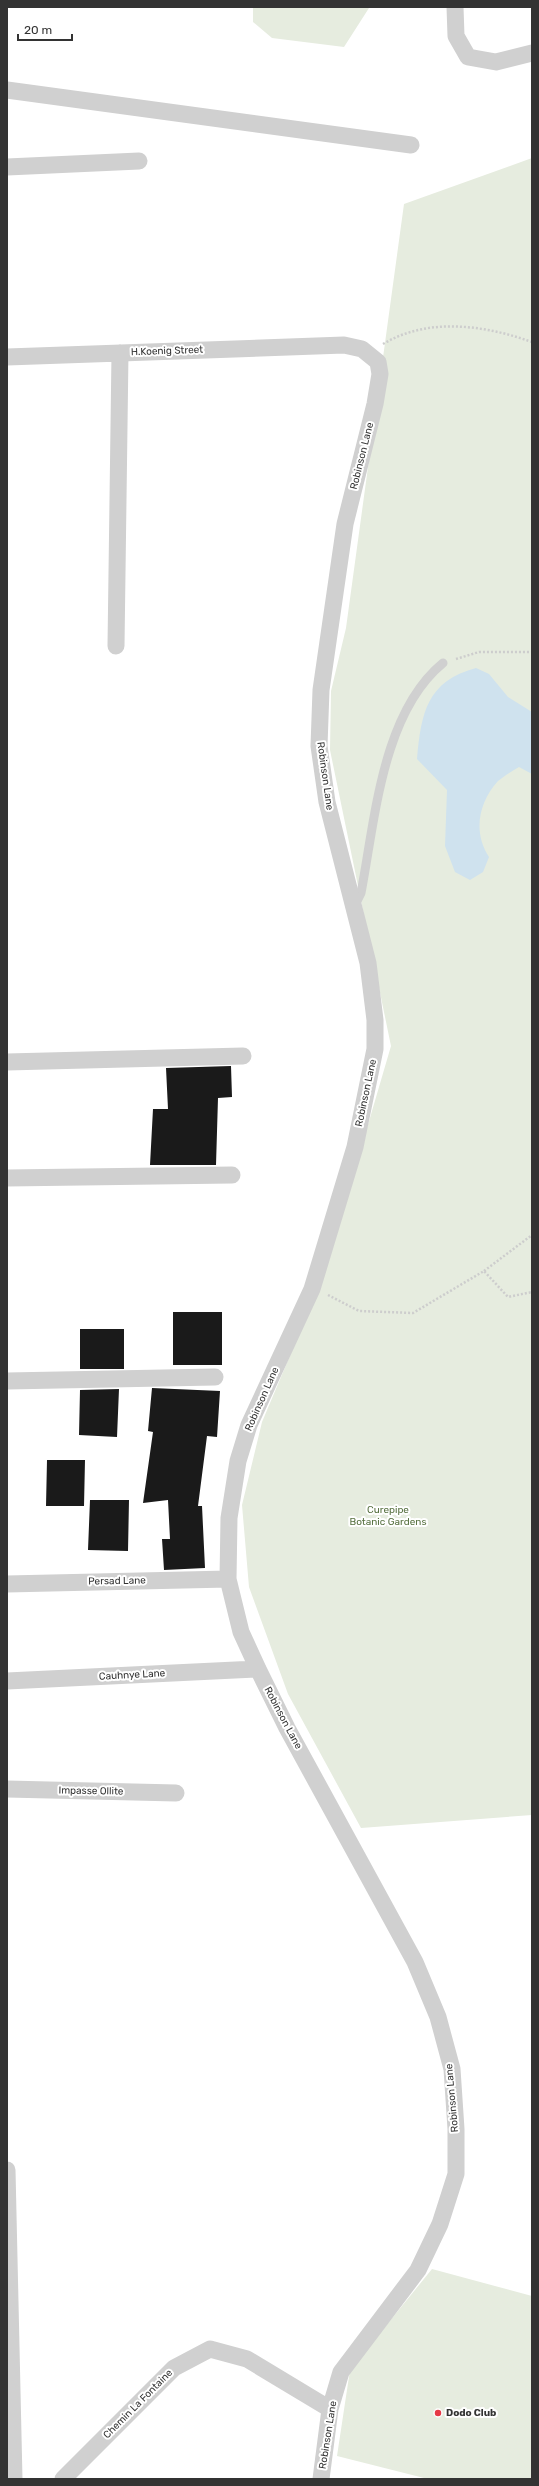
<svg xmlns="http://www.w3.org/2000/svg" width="539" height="2486" font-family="Rubik,sans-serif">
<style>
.green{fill:#e6ecdf}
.water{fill:#cfe2ee}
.building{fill:#1a1a1a}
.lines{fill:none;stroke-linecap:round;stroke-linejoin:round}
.path{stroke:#cdcdcd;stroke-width:2.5;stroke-dasharray:2 2;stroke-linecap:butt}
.service{stroke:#d0d0d0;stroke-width:9}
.minor{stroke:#d0d0d0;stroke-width:17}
.poi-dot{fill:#e63946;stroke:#fff;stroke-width:1.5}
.labels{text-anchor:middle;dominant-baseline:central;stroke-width:4;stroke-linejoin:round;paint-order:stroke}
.street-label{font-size:10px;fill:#333;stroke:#fff}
.park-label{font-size:10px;fill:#56703f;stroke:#fff}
.poi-label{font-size:10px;font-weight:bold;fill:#333;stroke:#fff;text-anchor:start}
</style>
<rect width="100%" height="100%" fill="#fff"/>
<path class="green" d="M253,7H369V8L344,47L272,38L253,22Z
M532,158V1815L361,1828L288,1694L249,1587L242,1505L262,1422L324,1275L391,1046L330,750L331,691L346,628L404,204Z
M432,2269L532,2296V2479H428L337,2456L350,2370Z"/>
<path class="water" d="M476,668L489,674L508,697L532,712V774L519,767C512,771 504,776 498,781C478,803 473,833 489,857L483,872L470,880L455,872L445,846L447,790L417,759C421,713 427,681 476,668Z"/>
<path class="building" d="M231,1066L232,1097L218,1098L216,1165H150L153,1109H168L166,1068Z
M173,1312H222V1365H173Z
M80,1329H124V1369H80Z
M152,1388L220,1391L217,1437L207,1436L198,1506H202L205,1568L164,1570L162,1539H170L168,1500L143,1503L153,1432L148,1431Z
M119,1389L117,1437L79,1435L80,1390Z
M47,1460H85L84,1506H46Z
M90,1500H129L128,1551L88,1550Z"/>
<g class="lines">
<path class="path" d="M383,344C428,317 484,325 532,342
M456,659L479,652H532
M484,1271L532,1235
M328,1295L359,1311L413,1313L484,1271L508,1297L532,1292"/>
<path class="service" d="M355,905L361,893C375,820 382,713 443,663"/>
<path class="minor" d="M455,7L456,36L468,57L496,62L532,53
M7,90L411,145
M7,167L139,161
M7,357L344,345L362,349L378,362L380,374L375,404L345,524L321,690L319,746L327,802L368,963L375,1020V1049L355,1147L312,1289L249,1425L238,1461L229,1518L228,1579L241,1632L258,1669L287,1728L415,1962L438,2017L452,2069L456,2129V2174L440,2224L418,2270L341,2372L330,2409L321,2479
M116,646L120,353
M7,1062L243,1056
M7,1178L232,1175
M7,1381L215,1377
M7,1584L228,1579
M7,1681L258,1669
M7,1789L176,1793
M7,2170L14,2479
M63,2479L174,2368L210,2349L247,2359L330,2409"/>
</g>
<circle class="poi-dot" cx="438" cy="2413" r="4"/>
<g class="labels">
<g class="street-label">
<text transform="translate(167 351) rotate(-2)">H.Koenig Street</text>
<text transform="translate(362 456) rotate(-76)">Robinson Lane</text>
<text transform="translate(325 776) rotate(82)">Robinson Lane</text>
<text transform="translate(366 1093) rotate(-78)">Robinson Lane</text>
<text transform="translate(262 1399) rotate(-66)">Robinson Lane</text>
<text transform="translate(117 1581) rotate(-1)">Persad Lane</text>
<text transform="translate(132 1675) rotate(-3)">Cauhnye Lane</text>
<text transform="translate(283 1718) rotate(62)">Robinson Lane</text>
<text transform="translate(91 1791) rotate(1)">Impasse Ollite</text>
<text transform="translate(452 2098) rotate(-95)">Robinson Lane</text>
<text transform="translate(138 2404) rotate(-45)">Chemin La Fontaine</text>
<text transform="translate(328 2435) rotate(-81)">Robinson Lane</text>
</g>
<g class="park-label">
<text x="388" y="1510">Curepipe<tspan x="388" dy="12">Botanic Gardens</tspan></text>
</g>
<g class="poi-label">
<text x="446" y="2413">Dodo Club</text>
</g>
</g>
<rect width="539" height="2486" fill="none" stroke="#333333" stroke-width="16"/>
<path d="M18 34v6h54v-6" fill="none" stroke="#333333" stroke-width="2"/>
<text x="24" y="34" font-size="12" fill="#333333" stroke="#ffffff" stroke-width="3" paint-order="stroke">20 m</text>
</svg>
